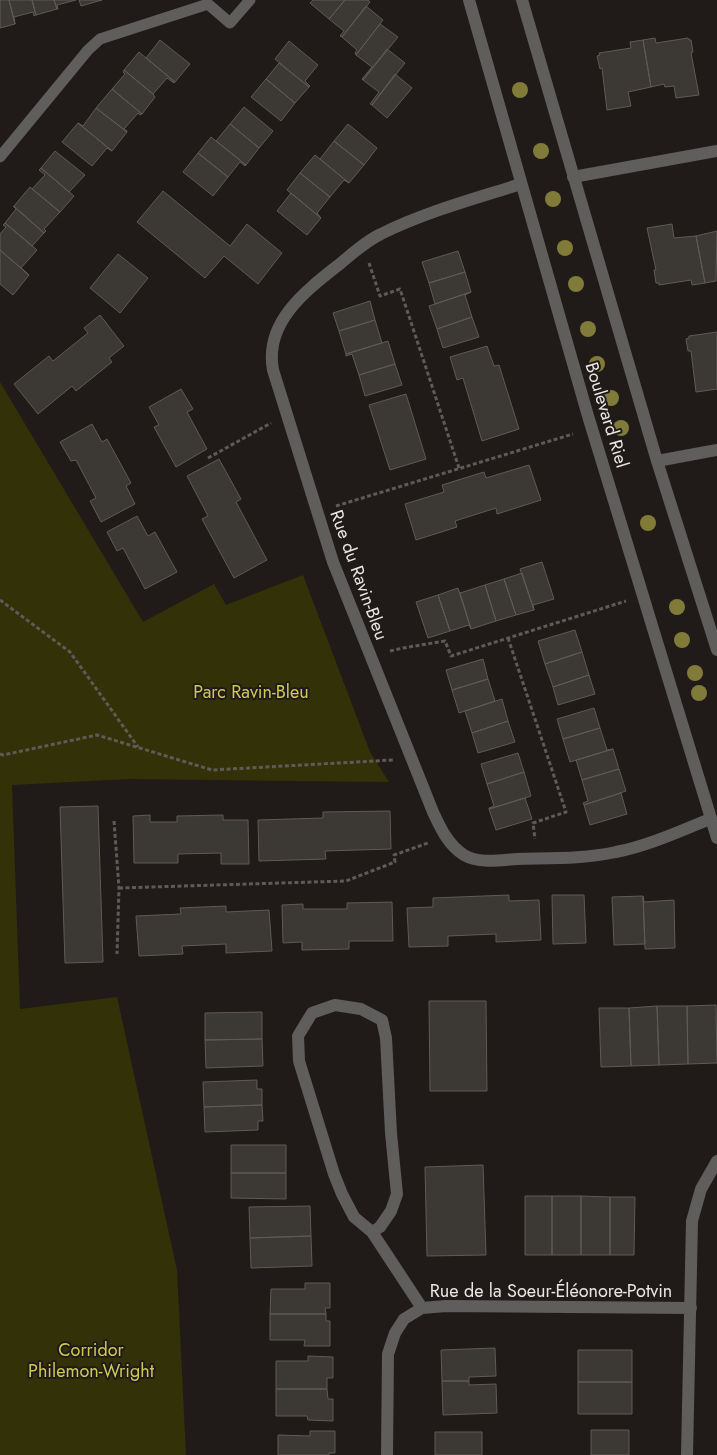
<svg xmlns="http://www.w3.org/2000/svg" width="717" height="1455" font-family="Jost,sans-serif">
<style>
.green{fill:#333108}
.building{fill:#3c3935;stroke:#5e5a56}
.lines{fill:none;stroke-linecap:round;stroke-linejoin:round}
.path{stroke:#5e5a58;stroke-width:3;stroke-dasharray:4 2.5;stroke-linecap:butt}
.service{stroke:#605d5d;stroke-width:11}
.minor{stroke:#605d5d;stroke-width:12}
.tertiary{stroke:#605d5d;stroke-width:12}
.tree{fill:#817b39}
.labels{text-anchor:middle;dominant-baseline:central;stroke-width:4;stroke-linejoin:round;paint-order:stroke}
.street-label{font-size:18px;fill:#e9e6e4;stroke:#201b19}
.park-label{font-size:18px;fill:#d0ca53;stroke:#201b19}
</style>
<rect width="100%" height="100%" fill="#201b19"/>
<path class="green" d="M0,382L143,622L214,584L226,605L303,575L370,752L389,782L130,779L12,785L20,1009L117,997L177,1270L186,1455H0Z"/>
<path class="building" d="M0,0H9L15,24L0,28Z
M9,0H32L36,15L34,16L33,12L14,17L15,24Z
M32,0H54L57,9L36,15Z
M54,0H76L57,5L58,9H57Z
M79,0H102L81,6Z
M313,0H345L329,19L310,3Z
M345,0H368L370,2L342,37L340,36L344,31L329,19Z
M366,6L383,20L356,55L355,53L357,50L342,37Z
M380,24L398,37L363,80L362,79L372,67L356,55Z
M655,38L656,43L688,38L689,40H691L693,52L691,53L699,95L676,98L674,86L665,87L664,84L651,87L643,40Z
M160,40L190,64L175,82L146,58Z
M643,40L651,87L628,92L631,106L607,110L602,68L600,69L597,56L600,55L599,53L631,48L630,42Z
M289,41L318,65L305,81L310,86L309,87L275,59Z
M387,49L405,63L372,105L370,104L379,92L363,80Z
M139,52L146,58L175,82L174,83L167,78L153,94L124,70Z
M279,63L309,87L295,103L266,79Z
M124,70L153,94L155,97L142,114L112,89L125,74L123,72Z
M395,74L412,88L387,118L372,105Z
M266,79L295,103L281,121L251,97Z
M112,89L142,114L140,115L138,113L124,129L127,131V132L96,108Z
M244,107L273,131L259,148L230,124Z
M96,108L127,132L112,151L78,123L83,126Z
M78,123L112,151L107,148L92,166L62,142Z
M230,124L259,148L246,165L216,141Z
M348,124L377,148L364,165L334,141Z
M211,137L246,165L245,166L240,162L228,177L198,153Z
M334,141L364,165L349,183L320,159Z
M55,151L85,175L69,192L41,168Z
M198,153L228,177L213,196L183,172Z
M315,155L349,183L344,180L330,197L300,173Z
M41,168L74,196L60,212L32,189L45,175L39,170Z
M300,173L330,197L317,213L321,218L287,190Z
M30,187L60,212L44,229L46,231L44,233L14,206Z
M163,191L230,246L247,224L282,253L258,284L224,256L205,278L137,222Z
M291,193L321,218L307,235L277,211Z
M13,206L44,233L32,246L5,223L16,209Z
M5,223L37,250L21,268L29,275L0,250V234L6,227L3,225Z
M672,224L674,238L696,236L705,283L692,285L691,280L659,285V283H656L654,270H656L647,228Z
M717,231L716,281L705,283L696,236Z
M0,250L29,275L13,295L0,284Z
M458,251L465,272L429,283L422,262Z
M118,254L148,278L120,313L90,288Z
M465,272L471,292L435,304L429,283Z
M471,292L465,295L472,317L437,329L429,306Z
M370,301L375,320L339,331L333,313Z
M100,315L124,346L109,358L112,362L76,391L72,386L38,414L14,384L49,356L53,361L88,333L84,328Z
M472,317L479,337L443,348L437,329Z
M375,320L382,343L346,354L339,331Z
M717,332V389L696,392L691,351H688L686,339L689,338V336Z
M388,341L395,364L359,375L352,354L346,356V354Z
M487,346L494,366L499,365L519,429L482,441L463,378L457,380L450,357Z
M395,364L402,385L365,396L359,375Z
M181,389L193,409L187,412L207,449L176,467L154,427L159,425L149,407Z
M406,394L426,459L390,470L369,405Z
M92,424L102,442L107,439L131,483L126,486L135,504L101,522L90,501L96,498L76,460L71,461L60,442Z
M219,459L241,499L236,502L267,560L234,578L202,519L208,516L187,476Z
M529,465L541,500L497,514L496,508L455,521L457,527L416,540L405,504L444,492L442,485L484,472L486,478Z
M137,516L148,536L155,532L177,572L145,589L123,548L117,551L107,532Z
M542,562L554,599L533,605L534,610L520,569Z
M522,573L534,610L516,615L504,579Z
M504,579L516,615L496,621L485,585Z
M485,585L496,621L471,629L460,593Z
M458,588L471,629L469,625L450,631L438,595Z
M438,595L450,631L428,638L416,602Z
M575,630L582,652L545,664L538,641Z
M582,652L589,675L553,687L545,664Z
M483,659L488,679L452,690L446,670Z
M589,675L595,694L558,705L553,687Z
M488,679L495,701L459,713L452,690Z
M502,699L508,721L472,733L465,711Z
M594,708L600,728L563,739L557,719Z
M508,721L515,742L478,753L472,733Z
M600,728L607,750L613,749L570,762L563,739Z
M613,749L619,769L582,780L576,760Z
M518,753L524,772L487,784L481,764Z
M619,769L626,791L584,805L583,803L588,801L582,780Z
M524,772L531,796L489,809V808L494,806L487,784Z
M621,793L627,814L590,825L584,805Z
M525,798L532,819L496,830L489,809Z
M98,806L103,962L65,963L60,807Z
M390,811L391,849L325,851L326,859L259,861L258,820L323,818V812Z
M150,815V822H177V816L223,815V820H248L249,864H221V853L178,854V863H134L133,816Z
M509,895V901L539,900L541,940L496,942V934L448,936V946L409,947L407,908L433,907V898Z
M552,895H584L586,943L553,944Z
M643,896L645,944L614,945L612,897Z
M643,896L644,902L674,900L675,948L645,949Z
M392,902L393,941H349V949L302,950V942L283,943L282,905L303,904V909H347V903Z
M226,906V912L269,910L272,951L226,953V944L182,946L183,954L139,956L136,916L181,914L180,908Z
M429,1001H486L487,1091H430Z
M716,1005L717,1063L688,1064L687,1006Z
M657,1006H687L688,1064L659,1065Z
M657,1006L659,1065L631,1066L629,1008Z
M599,1008H629L631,1066L601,1067Z
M262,1012V1039L205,1040V1013Z
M262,1039L263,1066L206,1068L205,1040Z
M257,1080V1089H262V1105L204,1107L203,1082Z
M262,1105L263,1121H258V1130L205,1132L204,1107Z
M231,1145H286V1173H231Z
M483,1165L486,1255L427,1256L425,1167Z
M231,1173H286V1199L231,1198Z
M525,1196H552V1255H525Z
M552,1196H581V1255H552Z
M581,1196L610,1197V1255H581Z
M610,1197H635L634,1255H610Z
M310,1206L311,1236L250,1238L249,1207Z
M311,1236L312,1266L251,1268L250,1238Z
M305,1283H330V1308H325L326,1314H270L271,1289H305Z
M270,1314H326V1321H330V1346H304L305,1340H270Z
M495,1348L496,1376L469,1377V1381H442L441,1350Z
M578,1350H632V1382H578Z
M308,1356L333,1357V1378H327V1389H276V1361H308Z
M442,1381H469V1385L496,1384L497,1413L443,1415Z
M578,1382H632V1414H578Z
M276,1389H327L328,1399H333V1421L308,1420L307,1416H276Z
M591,1430H629V1455H591Z
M310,1431H335V1453H329V1455H278V1435L310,1436Z
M435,1432H482V1455H435Z"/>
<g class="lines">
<path class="path" d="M369,263L380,296L400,289L459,468
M208,458L271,423
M336,506L573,434
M0,600L70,652L138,747
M508,638L566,812L533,823L535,839
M390,651L403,648L445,641L451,656L626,601
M0,754L3,755L97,735L212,770L393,760
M114,821L119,888L117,954
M119,888L346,881L395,862L394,855L428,843"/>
<path class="service" d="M0,157L88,50L100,39L208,4L230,23L250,0"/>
<path class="minor" d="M573,177L717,151
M521,184C474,199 425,212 381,234C366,241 353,253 341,263C307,290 264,321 273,370L333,562L433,812C440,827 448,845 464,855C479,864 500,860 517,859C550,858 584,859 616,852C648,846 680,831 710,819
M657,461L717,450
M372,1232L380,1227L391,1211L397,1194L391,1133L386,1038L382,1020L361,1009L335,1005L312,1013L298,1036L299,1061L334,1174L342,1194L354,1217L372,1232L422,1308
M387,1455L388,1354L395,1333L404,1319L422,1308L446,1306L691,1308
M687,1455L692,1221L701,1189L717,1161"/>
<path class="tertiary" d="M469,0L588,416L717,838
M522,0L657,461L717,650"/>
</g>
<g class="tree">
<circle cx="520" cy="90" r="8"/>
<circle cx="541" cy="151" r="8"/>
<circle cx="553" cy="199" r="8"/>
<circle cx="565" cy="248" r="8"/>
<circle cx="576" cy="284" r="8"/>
<circle cx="588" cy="329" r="8"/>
<circle cx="597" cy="364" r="8"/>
<circle cx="611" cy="398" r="8"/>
<circle cx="621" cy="428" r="8"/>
<circle cx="648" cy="523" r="8"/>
<circle cx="677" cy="607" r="8"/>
<circle cx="682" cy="640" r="8"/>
<circle cx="695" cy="673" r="8"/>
<circle cx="699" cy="693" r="8"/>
</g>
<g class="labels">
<g class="street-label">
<text transform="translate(607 415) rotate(73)">Boulevard Riel</text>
<text transform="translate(359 575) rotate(70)">Rue du Ravin-Bleu</text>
<text x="551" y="1291">Rue de la Soeur-Éléonore-Potvin</text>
</g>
<g class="park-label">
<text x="251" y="692">Parc Ravin-Bleu</text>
<text x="91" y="1350">Corridor<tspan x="91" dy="21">Philemon-Wright</tspan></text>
</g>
</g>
</svg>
